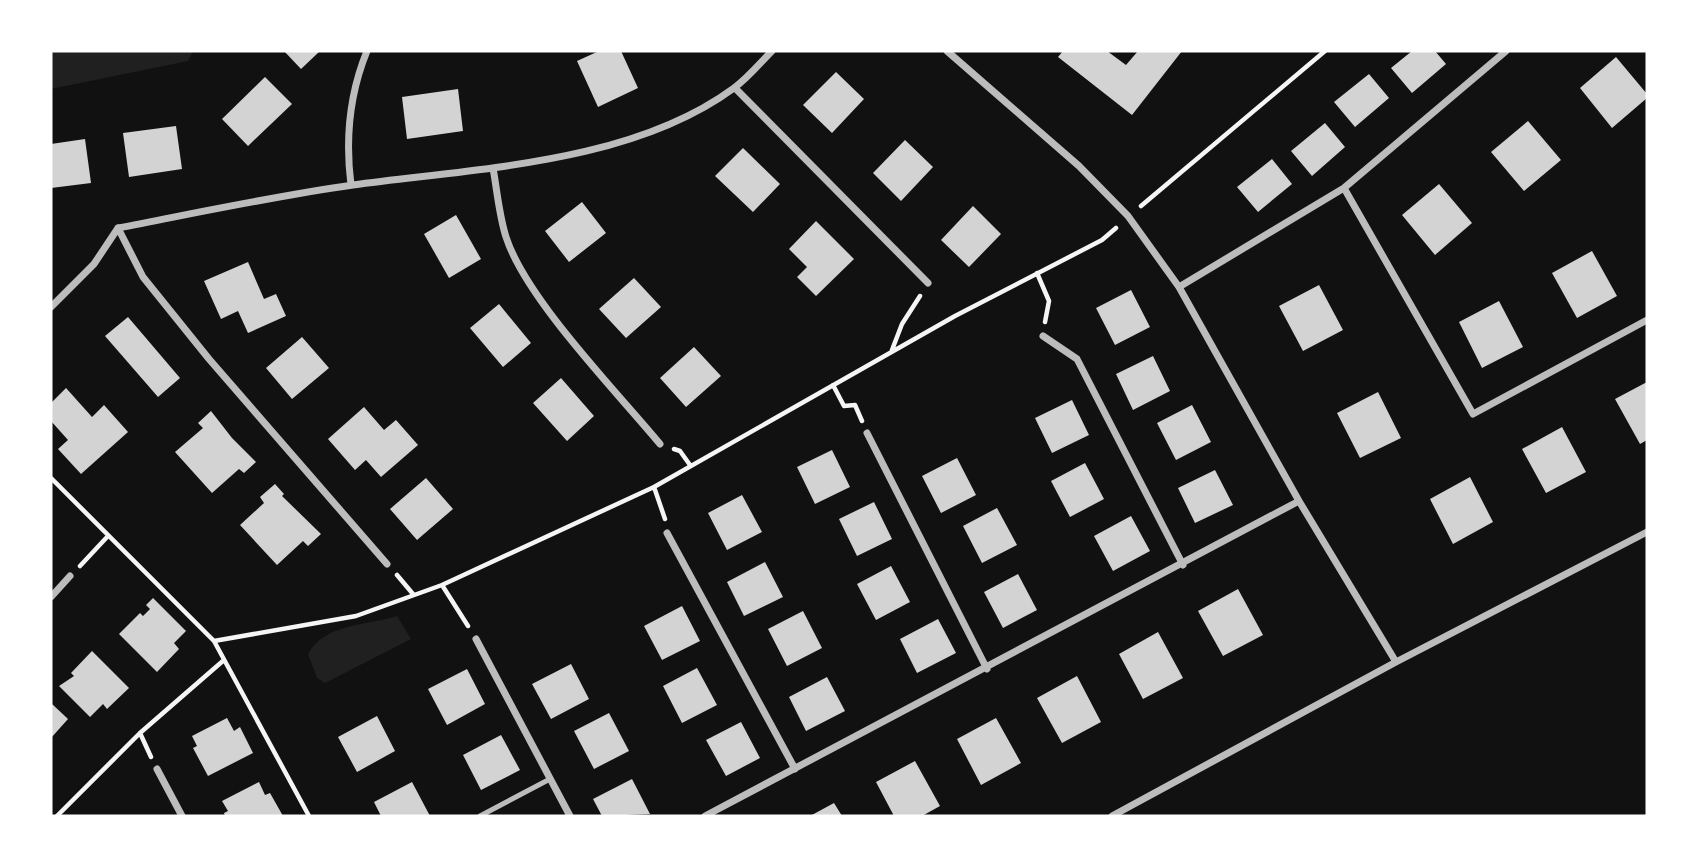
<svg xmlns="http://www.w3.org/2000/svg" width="1698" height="867" font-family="Lato,sans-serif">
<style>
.green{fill:#202020}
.building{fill:#d3d3d3}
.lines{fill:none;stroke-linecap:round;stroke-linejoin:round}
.path{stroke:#f5f5f5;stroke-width:4.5}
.service{stroke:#bcbcbc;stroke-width:5}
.minor{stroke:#bcbcbc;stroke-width:7}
</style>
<rect width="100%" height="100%" fill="#111"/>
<path class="green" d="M51,51H193L188,61L51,89Z
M397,616L411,639L325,683L317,678L308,654C325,623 366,626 397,616Z"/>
<path class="building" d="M284,51H320L301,69Z
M599,51H621L638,88L598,107L577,61Z
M1063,51H1107L1126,65L1138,51H1182L1132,115L1058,57Z
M1412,51H1435L1446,64L1412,93L1391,68Z
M1616,57L1647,94V98L1612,128L1580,88Z
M836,72L864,99L832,133L803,105Z
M1369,74L1389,98L1355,127L1334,102Z
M265,77L292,104L248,146L222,119Z
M458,89L463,131L407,139L402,97Z
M1528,121L1561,160L1524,191L1491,152Z
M1325,123L1345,147L1312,176L1291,151Z
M176,126L182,169L129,177L123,133Z
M85,139L91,183L51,188V144Z
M905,140L933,167L901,201L873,173Z
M743,148L780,184L753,212L715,176Z
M1272,159L1292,184L1258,212L1237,187Z
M1439,184L1472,223L1435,255L1402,215Z
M582,202L606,233L569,262L545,231Z
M973,206L1001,234L969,267L941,240Z
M456,215L481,259L449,278L424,234Z
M816,221L854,259L816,296L797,277L807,267L789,249Z
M1592,251L1617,296L1577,318L1552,273Z
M248,262L264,299L276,294L286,316L248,333L238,311L221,319L204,281Z
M634,278L661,307L626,338L599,309Z
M1319,285L1343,330L1303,351L1279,306Z
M1131,290L1150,327L1115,345L1096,308Z
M1499,301L1523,347L1482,368L1459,322Z
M499,304L531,343L503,367L470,328Z
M128,317L180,378L158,397L105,336Z
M302,337L329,368L292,399L266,368Z
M694,347L721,376L686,407L660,378Z
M1153,356L1170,391L1133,410L1116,374Z
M561,378L594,416L567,441L533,403Z
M1647,382V440L1640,444L1615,399Z
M66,388L92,417L104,405L128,432L81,474L58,449L68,440L51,421V403Z
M1378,392L1401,438L1360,458L1337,413Z
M1072,400L1089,435L1052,453L1035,418Z
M1192,405L1211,442L1176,460L1157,423Z
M364,407L384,430L396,420L418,445L381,477L366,460L355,470L328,439Z
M211,411L232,438L256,462L244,473L239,469L212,493L175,452L203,428L198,423Z
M1562,427L1586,472L1546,493L1522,449Z
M832,450L850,487L815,504L797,467Z
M957,458L976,495L941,513L922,476Z
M1085,463L1104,499L1070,517L1051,481Z
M1215,470L1233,505L1195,523L1178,488Z
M1470,477L1493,522L1453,544L1430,499Z
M426,478L453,509L417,540L390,509Z
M275,484L284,494L282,496L321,534L308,546L303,541L277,565L240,525L264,503L260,497Z
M742,495L762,532L727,550L708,513Z
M874,502L892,539L857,556L839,519Z
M997,508L1017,545L982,563L963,526Z
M1131,516L1150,551L1113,571L1094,536Z
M765,562L783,597L744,616L727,582Z
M891,566L910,602L876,620L857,584Z
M1018,574L1037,610L1003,628L984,592Z
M1238,589L1263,635L1223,656L1198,611Z
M153,598L186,631L174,643L179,649L157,672L119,634L140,613L143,616L150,609L146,605Z
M682,606L700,641L662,660L644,626Z
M803,611L822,648L787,666L768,629Z
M938,619L956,653L917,673L900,639Z
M1158,632L1183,678L1143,699L1119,654Z
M92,651L129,688L107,709L103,704L90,717L59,686L74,676L71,673Z
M571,664L589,699L551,719L532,684Z
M697,668L717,705L682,723L663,686Z
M467,669L485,704L447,725L428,689Z
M1077,676L1101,722L1062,743L1037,698Z
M827,677L845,711L806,731L789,697Z
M51,703L68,719L51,738Z
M609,713L629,751L594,769L574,731Z
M377,716L395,751L357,772L338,737Z
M227,718L234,731L240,727L253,753L208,776L193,748L197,746L192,736Z
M996,718L1021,763L981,785L957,739Z
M741,722L760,758L726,776L706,740Z
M501,735L520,770L481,790L463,755Z
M915,761L940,806L922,816H894L876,782Z
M632,779L650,814L602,816L593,799Z
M259,782L265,795L270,793L283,816H225L224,813L228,811L222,801Z
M412,782L430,816H381L374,802Z
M834,803L842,816H810Z"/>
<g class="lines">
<path class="path" d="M1141,206L1325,51
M1037,273L1049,301L1045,322
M892,350L902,324L920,296
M833,385L844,406L855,405L862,421
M674,449L680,451L690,465
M51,478L214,641L309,816
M654,487L665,519
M80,566L108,536
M397,575L413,594
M442,585L468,626
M214,641L356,616L442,585L654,487L955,316L1102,240L1116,228
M140,733L151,757
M57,816L140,733L224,660"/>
<path class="service" d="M480,816L550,779"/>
<path class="minor" d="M947,51L1079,166L1128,216L1179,287L1299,501L1396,662
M735,88L928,283
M493,168C497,190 499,215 506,237C526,299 617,392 660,444
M351,185C345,138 349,95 367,51
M1344,188L1473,414L1647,320
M118,228C196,213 275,196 353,185C476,168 631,164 734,88C748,78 760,63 772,51
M118,228L143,277L209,359L387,564
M1179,287L1344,188L1506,51
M51,307L94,264L118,228
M1043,336L1077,359L1183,565
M867,433L987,669
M667,533L795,769
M51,597L70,576
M476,639L570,816
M157,769L182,816
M705,816L1299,501
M1112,816L1396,662L1647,532"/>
</g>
<rect width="1698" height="867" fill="none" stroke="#ffffff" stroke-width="105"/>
</svg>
